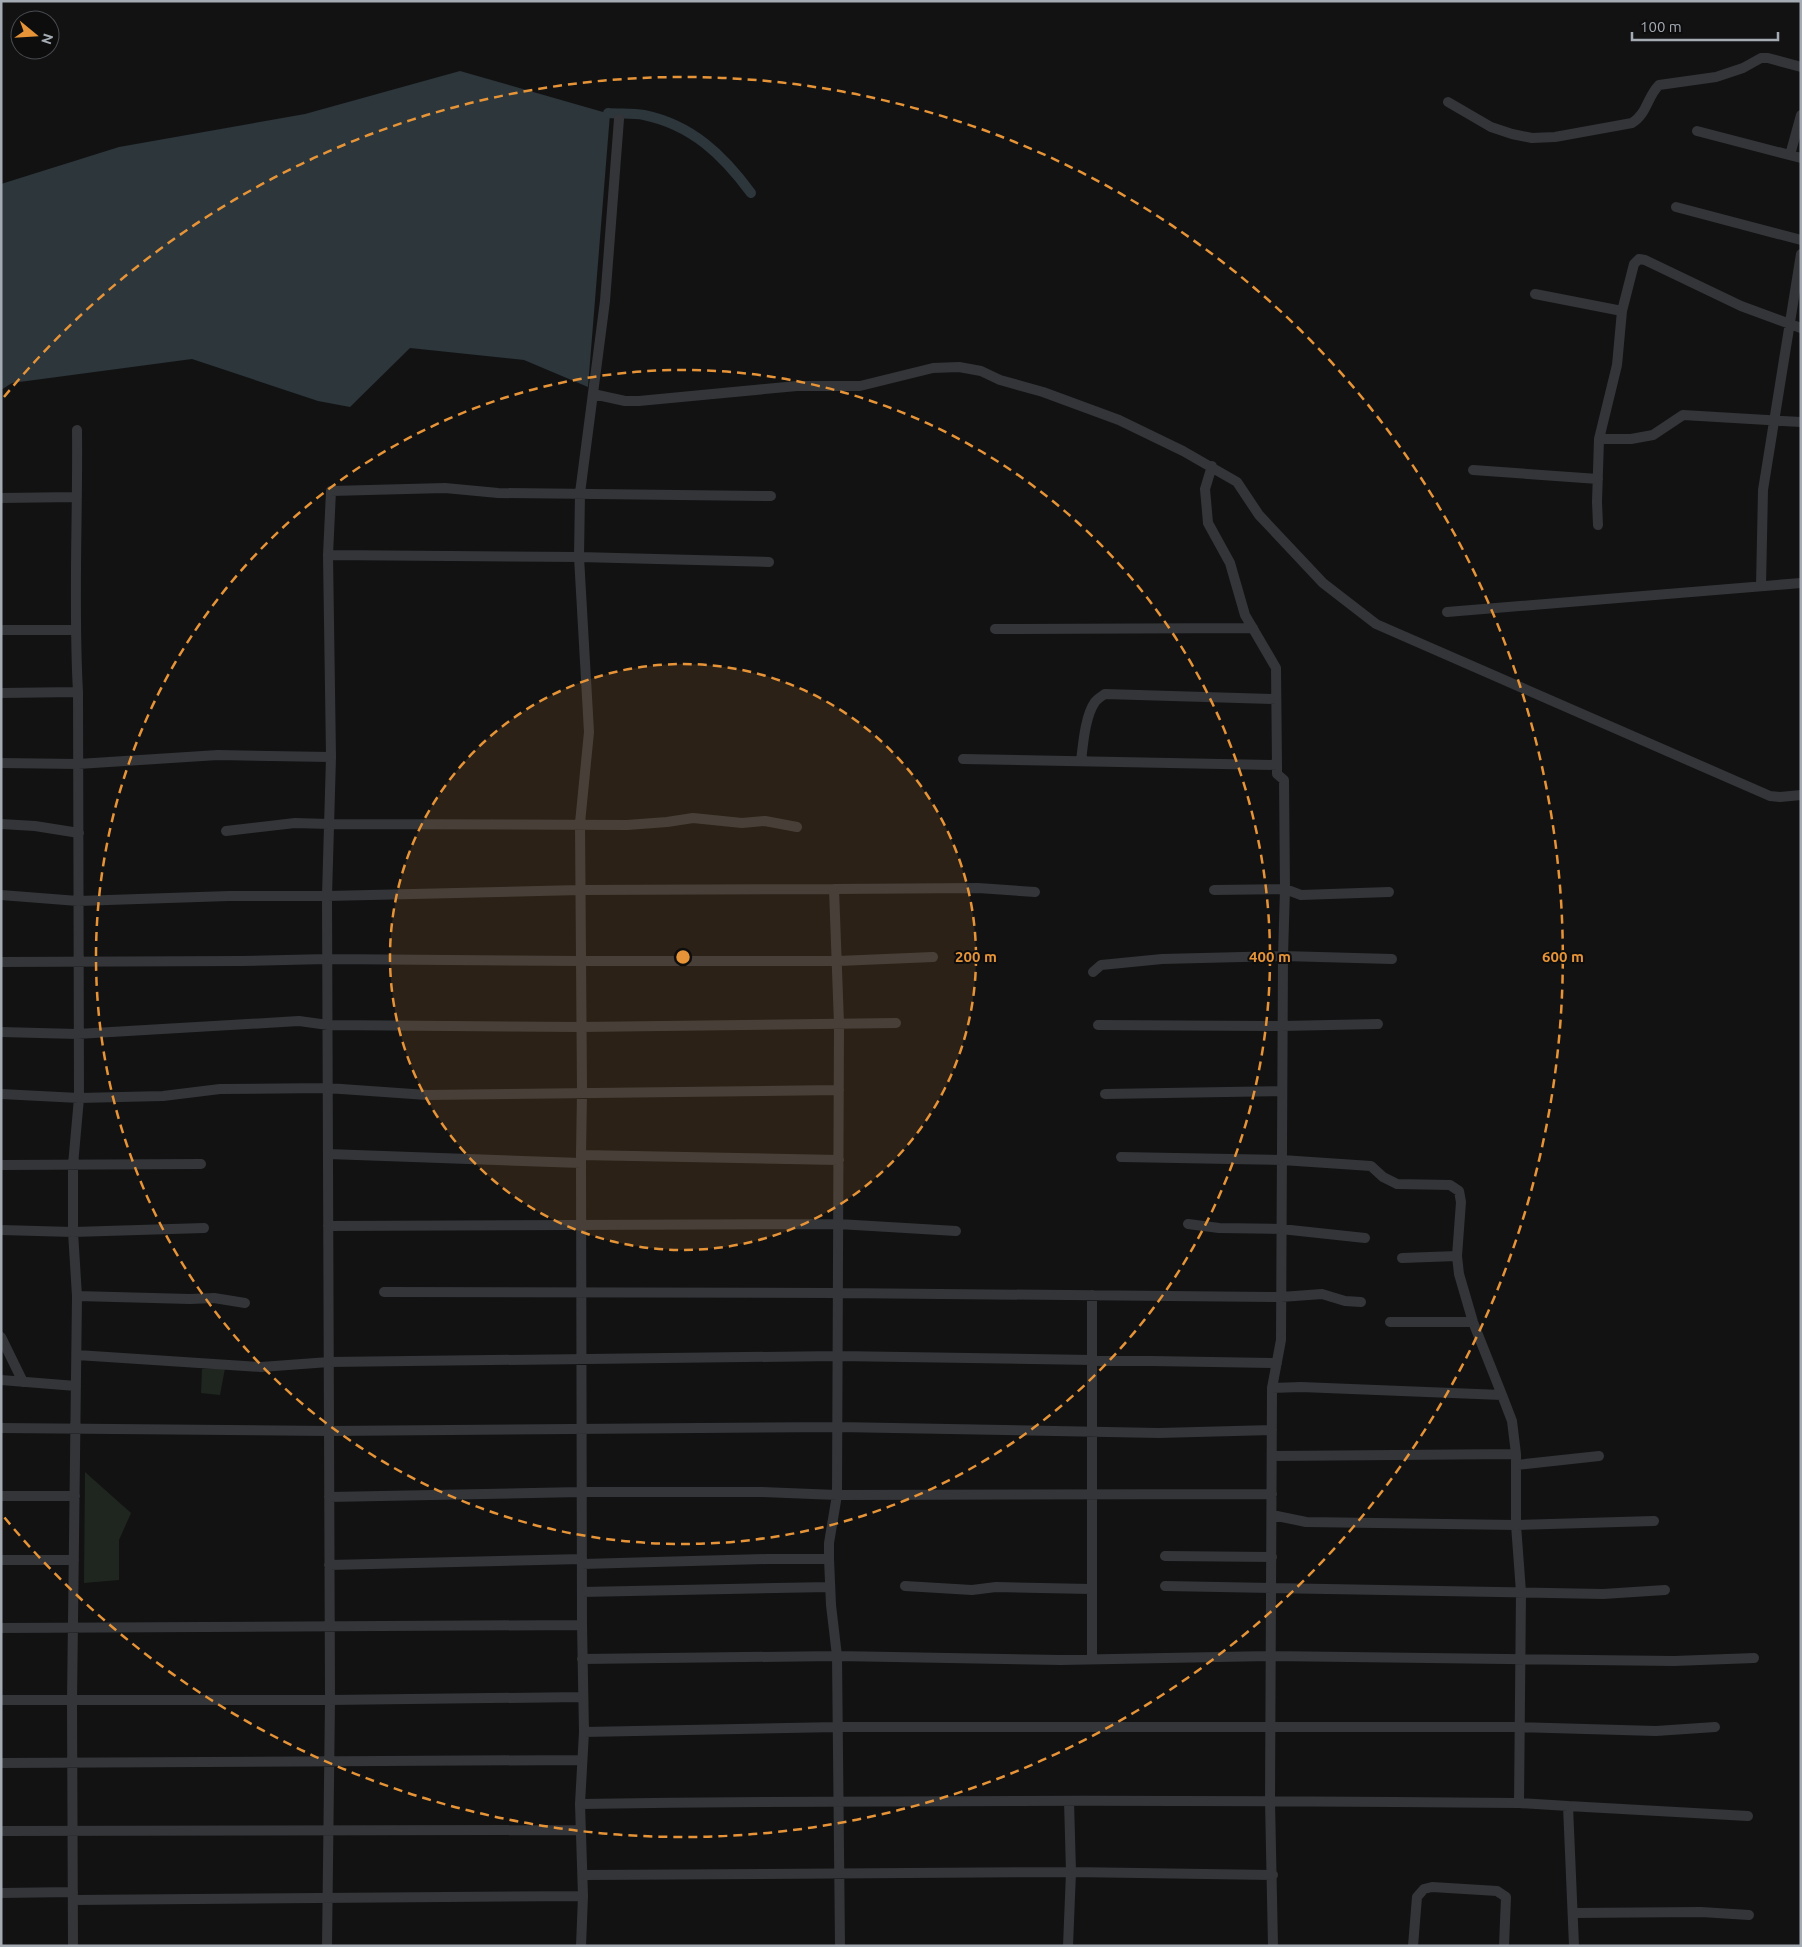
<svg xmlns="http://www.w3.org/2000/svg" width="1802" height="1947" font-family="Ubuntu,sans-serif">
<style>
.green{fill:#1f261f}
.water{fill:#2c363b}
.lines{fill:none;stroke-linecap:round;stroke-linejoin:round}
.canal{stroke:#2c363b;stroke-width:10}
.street{stroke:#333538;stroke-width:10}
.ring{fill:none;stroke:#e69437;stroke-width:2.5;stroke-dasharray:9 6}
.centre{fill:#e69437;stroke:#0d0d0e;stroke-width:2.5}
.ring-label{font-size:15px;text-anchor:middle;font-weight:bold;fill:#e69437;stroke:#0d0d0e;stroke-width:4;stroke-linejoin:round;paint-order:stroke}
</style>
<rect width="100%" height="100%" fill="#121213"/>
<path class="green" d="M225,1368L220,1395L201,1393L202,1369Z
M85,1472L131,1513L119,1540V1580L84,1583Z"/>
<path class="water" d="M460,71L610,114L588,387L524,360L410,348L350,407L318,401L192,359L12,383L1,390V184L119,147L305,114Z"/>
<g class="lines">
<path class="canal" d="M608,113C620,114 632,113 644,115C692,125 723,155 751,193"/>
<path class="street" d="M1448,102L1491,127L1512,134L1532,138L1555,137L1632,123C1647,114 1647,97 1659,85L1716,77L1743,68L1761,58H1768L1801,67
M1697,131L1801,158
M1790,155L1801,115
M1676,207L1801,240
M1535,294L1622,311
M593,394L625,401H639L797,386H860L933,368L959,367L981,371L1000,380L1043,392L1119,420L1183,451L1237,482L1259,515L1323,583L1376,624L1770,796L1780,797L1801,795
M1599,439H1631L1653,435L1683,415L1801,422
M1212,466L1205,489L1208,523L1230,563L1245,615L1276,668L1277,765V774L1284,780L1285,889L1283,956L1281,1340L1272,1388L1270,1801L1273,1946
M1473,470L1598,479
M1,498L77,497
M1598,525L1597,502L1599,439L1617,365L1622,311L1634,264L1639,259L1645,260L1741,306L1801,328
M328,555L579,557L769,562
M1761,586L1763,490L1801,254
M1447,612L1801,583
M995,629L1253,628
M1,630H75
M1,693L78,692
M963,759L1277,765
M1081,761C1083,745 1085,716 1095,702C1097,699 1102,696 1105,694L1276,699
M1,763L78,764L218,755L331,757
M1,824L35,826L79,833
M226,831L295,823L329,824L627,825L667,822L693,818L742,823L765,821L797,827
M834,889L978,888L1035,892
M1214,890L1285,889L1301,895L1389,892
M1,895L78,901L229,896H327L580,890L834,889L839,1024L837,1495L829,1543V1559L831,1605L837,1656L840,1946
M1,962L241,961L327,959L580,961H838L933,957
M1093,972L1101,965L1162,959L1283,956L1392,959
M1098,1025L1282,1026L1378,1024
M1,1032L77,1034L299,1021L328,1025L580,1027L896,1023
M1,1094L79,1098L163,1096L220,1089L327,1088L427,1095L839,1090
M1105,1094L1282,1091
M328,1154L581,1163
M581,1155L839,1160
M1121,1157L1282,1160L1371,1166L1383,1177L1397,1184L1450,1185L1459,1191L1461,1202L1457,1256L1459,1274L1473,1322L1502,1395
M1,1165L201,1164
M1188,1224L1219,1228L1281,1229L1365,1238
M328,1226L838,1224L956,1231
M1,1230L73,1232L204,1228
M1402,1258L1457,1256
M384,1292L838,1293L1281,1297L1322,1294L1345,1301L1361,1302
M77,1296L190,1299L214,1298L245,1303
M1390,1322H1473
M1,1337L23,1382
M77,1355L261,1367L329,1362L838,1356L1277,1363
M1,1380L76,1386
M1272,1388L1301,1387L1502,1395L1512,1421L1516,1454V1525L1521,1592L1519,1803L1568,1806L1574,1946
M1,1428L329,1431L838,1427L1159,1433L1272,1430
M1272,1456L1516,1454
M1516,1465L1599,1456
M1,1496H75
M329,1497L581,1492H761L837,1495L1272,1494
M1272,1515L1306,1522L1516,1525L1654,1521
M1165,1556L1272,1557
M1,1560H74
M582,1564L767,1559H829
M329,1565L582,1559
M905,1586L972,1590L996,1587L1091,1589
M1165,1586L1603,1594L1665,1590
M582,1592L830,1587
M1,1628L582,1625
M582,1659L837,1656L1061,1660L1270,1656L1674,1661L1754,1658
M1092,1659V1295
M1,1700H330L582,1697
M584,1732L837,1727H1519L1656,1731L1715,1727
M1,1763L582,1760
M580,1804C893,1800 1206,1800 1519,1803
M1568,1806L1748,1816
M1,1831L581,1830
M583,1875L1071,1872L1273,1875
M1,1893L73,1892
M73,1900L583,1896
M1574,1913L1701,1912L1749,1915
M73,1946L72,1701L77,1296L73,1232V1165L79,1098L78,692C73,605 78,518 77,430
M327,1946L330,1700L327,896L331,757L328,555L331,491L445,488L498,493L771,496
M581,1946L583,1896L580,1804L584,1732L582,1625L581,1155L582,1092L580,823L589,732L579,557L580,493L605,301L619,119
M1068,1946L1071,1872L1069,1801
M1413,1946L1417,1897L1424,1889L1432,1887L1497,1891L1506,1897L1504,1946"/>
</g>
<circle cx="683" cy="957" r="293" fill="#e69437" fill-opacity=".12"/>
<g class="ring">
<circle cx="683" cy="957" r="293"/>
<circle cx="683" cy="957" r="587"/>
<path d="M4 397A880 880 0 1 1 4 1517"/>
</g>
<circle cx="683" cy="957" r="8" class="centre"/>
<g class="ring-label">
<text x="976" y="962">200 m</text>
<text x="1270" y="962">400 m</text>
<text x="1563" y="962">600 m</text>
</g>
<rect width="1802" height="1947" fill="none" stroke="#a4abb3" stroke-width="5"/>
<g transform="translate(35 35) rotate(108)"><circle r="24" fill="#0d0d0e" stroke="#494c50"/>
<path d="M0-4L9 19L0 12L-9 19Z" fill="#e69437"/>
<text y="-8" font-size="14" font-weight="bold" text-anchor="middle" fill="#a4abb3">N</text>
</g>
<path d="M1632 32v8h146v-8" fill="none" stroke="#a4abb3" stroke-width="2.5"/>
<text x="1640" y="32" font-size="15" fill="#a4abb3" stroke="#0d0d0e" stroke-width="4" paint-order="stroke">100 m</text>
</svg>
